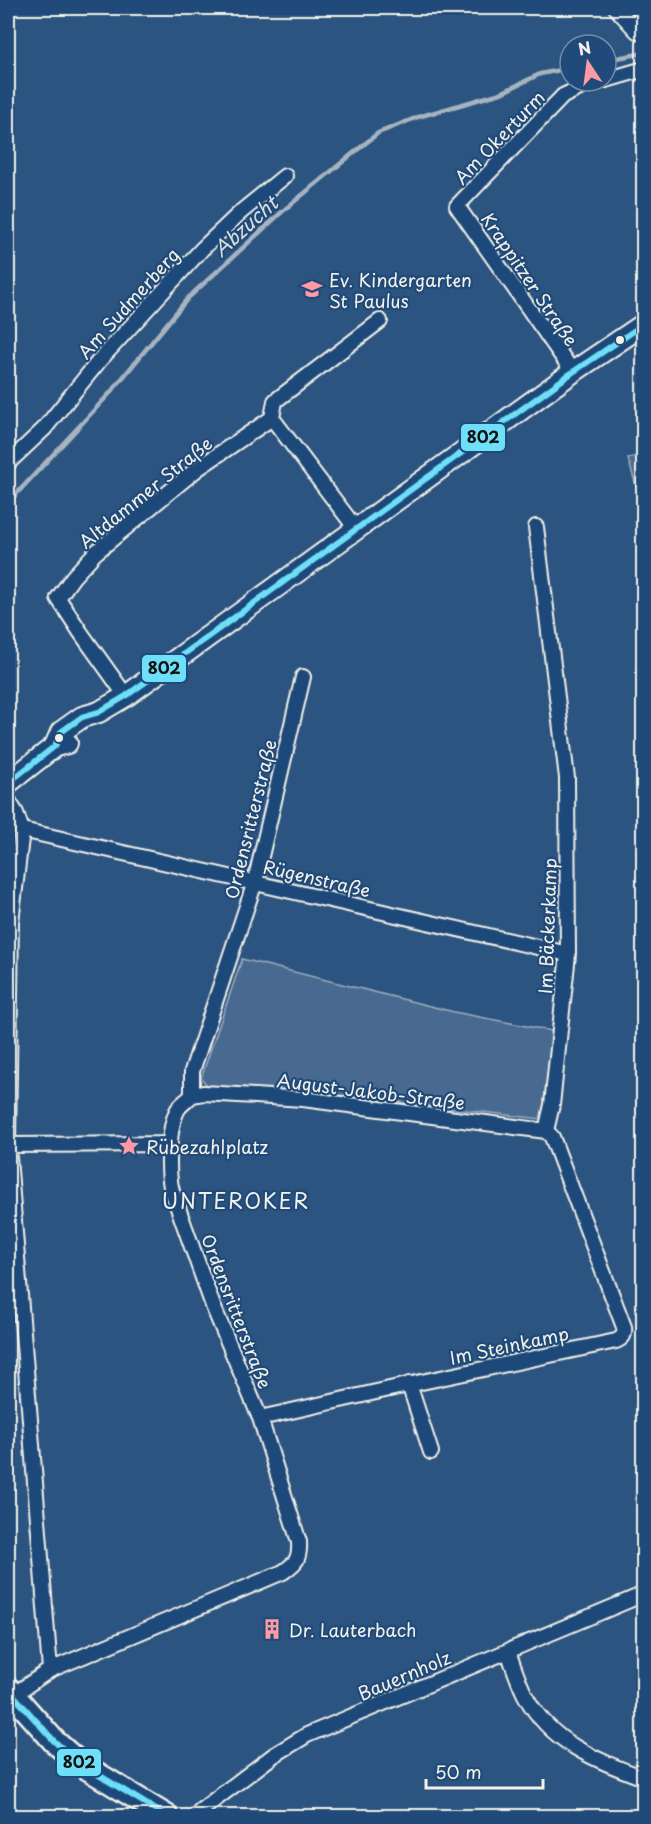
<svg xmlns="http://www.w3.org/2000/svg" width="651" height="1824" font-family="'Playpen Sans',sans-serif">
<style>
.green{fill:#496b90;stroke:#9eaebc;stroke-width:1.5}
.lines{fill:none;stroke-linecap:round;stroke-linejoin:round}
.stream{stroke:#a7b4c0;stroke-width:4.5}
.minor-casing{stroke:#f4f1e8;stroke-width:18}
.secondary-casing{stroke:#f4f1e8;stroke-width:24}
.primary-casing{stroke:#f4f1e8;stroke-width:27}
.minor{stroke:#1f4a7a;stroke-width:14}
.secondary{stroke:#1f4a7a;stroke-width:20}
.primary{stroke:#1f4a7a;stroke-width:22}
.bus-1-casing{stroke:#1f4a7a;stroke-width:10}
.bus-1{stroke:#6ddff8;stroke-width:6}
.bus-dot{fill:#f4f1e8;stroke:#1f4a7a;stroke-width:2}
.labels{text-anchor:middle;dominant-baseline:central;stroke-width:4.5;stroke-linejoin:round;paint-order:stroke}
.street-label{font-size:18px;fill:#f4f1e8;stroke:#1f4a7a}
.poi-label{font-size:18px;fill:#f4f1e8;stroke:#1f4a7a;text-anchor:start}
.water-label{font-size:20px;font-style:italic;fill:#dadddb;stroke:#1f4a7a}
.quarter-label{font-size:21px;letter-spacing:1.5px;fill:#f4f1e8;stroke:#1f4a7a}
.line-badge{stroke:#1f4a7a;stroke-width:2}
.pale-badge-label{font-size:16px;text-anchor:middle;font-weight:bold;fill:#111}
</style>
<rect width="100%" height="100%" fill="#2c5481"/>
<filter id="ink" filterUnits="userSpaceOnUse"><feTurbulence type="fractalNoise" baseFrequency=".0167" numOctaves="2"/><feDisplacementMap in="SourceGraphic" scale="12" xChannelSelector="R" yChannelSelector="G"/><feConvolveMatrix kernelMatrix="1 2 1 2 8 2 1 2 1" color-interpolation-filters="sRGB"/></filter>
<g filter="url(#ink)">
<path class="green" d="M643,453H644L643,509L628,459Z
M242,959L454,1012L552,1031L542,1119L303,1091L215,1087L206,1084L201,1078Z
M643,991V1032L636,1011Z"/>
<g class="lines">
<path class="stream" d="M606,60L644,53
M8,503L111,392L188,298L284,210L378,133L418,117L501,93L540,74L570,68"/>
<g class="minor-casing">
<path id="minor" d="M616,8L637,31L644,28
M606,80L644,69
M573,372L457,206L563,96L584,86L601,81
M272,418L275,401L380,321
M8,463L44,429L99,361L202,249L242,211L285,176
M536,527L567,778L568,954L552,1105L546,1131
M126,696L81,633L58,598L73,577L95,553L197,469L272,418L357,530
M8,800L16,813L22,830L11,922L8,1145L50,1670
M22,830L568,954
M192,1095L204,1093L303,1099L546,1131
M8,1145L169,1144
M409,1384L431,1452
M260,1418L412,1384L616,1341C623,1338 625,1335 624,1327L552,1137L546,1131
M508,1651C513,1666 518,1681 525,1695C550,1743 596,1760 644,1778
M13,1695L50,1670L283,1572C296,1563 300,1559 299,1542L260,1418L213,1306L172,1191C167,1173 168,1126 178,1109C181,1104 188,1100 192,1095V1071L255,882L303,677
M195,1816L200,1811L274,1755L307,1735L644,1594"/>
</g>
<g class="secondary-casing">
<path id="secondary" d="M55,746L61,732L82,717L99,712L126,696L573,372L644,324
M8,783L55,746L67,743"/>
</g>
<g class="primary-casing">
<path id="primary" d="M8,1689L54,1741L79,1763L166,1816"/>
</g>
<use href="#minor" class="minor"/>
<use href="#secondary" class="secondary"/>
<use href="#primary" class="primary"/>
<g class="bus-1-casing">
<path id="bus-1" d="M8,783L55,746L61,732L82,717L99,712L126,696L573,372L644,324
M8,1689L54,1741L79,1763L166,1816"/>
</g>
<use href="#bus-1" class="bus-1"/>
</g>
</g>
<defs>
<g id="school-bare" transform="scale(1.62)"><path d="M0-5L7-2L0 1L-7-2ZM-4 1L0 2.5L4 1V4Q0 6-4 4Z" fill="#ff9aa2" stroke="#1f4a7a" stroke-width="2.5" paint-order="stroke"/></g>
<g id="sight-bare" transform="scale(1.62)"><path d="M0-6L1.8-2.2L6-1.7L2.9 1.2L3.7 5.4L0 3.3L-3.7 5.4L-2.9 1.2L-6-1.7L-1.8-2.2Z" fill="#ff9aa2" stroke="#1f4a7a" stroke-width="2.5" paint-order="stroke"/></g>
<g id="building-bare" transform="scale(1.62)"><path d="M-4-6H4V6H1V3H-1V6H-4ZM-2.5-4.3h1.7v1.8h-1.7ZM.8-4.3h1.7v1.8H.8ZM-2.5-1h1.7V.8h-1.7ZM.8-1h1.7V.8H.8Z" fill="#ff9aa2" stroke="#1f4a7a" stroke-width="2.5" paint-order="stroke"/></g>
</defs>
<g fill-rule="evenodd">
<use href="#school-bare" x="312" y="289"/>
<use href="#sight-bare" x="129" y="1146"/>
<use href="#building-bare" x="272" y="1629"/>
</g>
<g class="bus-dot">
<circle cx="620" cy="340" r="5"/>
<circle cx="59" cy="738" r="5"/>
</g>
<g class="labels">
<g class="street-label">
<text transform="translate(499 137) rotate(-46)">Am Okerturm</text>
<text transform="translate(530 279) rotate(56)">Krappitzer Straße</text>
<text transform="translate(128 303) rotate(-48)">Am Sudmerberg</text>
<text transform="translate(145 492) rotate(-39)">Altdammer Straße</text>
<text transform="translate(250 819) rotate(-76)">Ordensritterstraße</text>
<text transform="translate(317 878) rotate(13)">Rügenstraße</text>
<text transform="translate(547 926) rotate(-88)">Im Bäckerkamp</text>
<text transform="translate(371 1091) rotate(7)">August-Jakob-Straße</text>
<text transform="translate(237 1311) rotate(69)">Ordensritterstraße</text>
<text transform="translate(509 1345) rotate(-12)">Im Steinkamp</text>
<text transform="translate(404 1675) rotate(-23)">Bauernholz</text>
</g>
<g class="poi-label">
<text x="329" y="279">Ev. Kindergarten<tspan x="329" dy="21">St Paulus</tspan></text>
<text x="146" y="1146">Rübezahlplatz</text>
<text x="289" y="1629">Dr. Lauterbach</text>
</g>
<g class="water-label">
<text transform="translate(245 226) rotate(-42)">Abzucht</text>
</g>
<g class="quarter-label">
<text x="236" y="1200">UNTEROKER</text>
</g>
</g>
<g class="line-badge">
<rect x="460" y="423" width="46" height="29" rx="6" fill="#6ddff8"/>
<rect x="141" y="654" width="46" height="29" rx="6" fill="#6ddff8"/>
<rect x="56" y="1748" width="46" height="29" rx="6" fill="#6ddff8"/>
</g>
<g class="pale-badge-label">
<text x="483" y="443">802</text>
<text x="164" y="674">802</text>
<text x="79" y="1768">802</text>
</g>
<rect width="651" height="1824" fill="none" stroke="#1f4a7a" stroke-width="30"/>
<rect x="15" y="15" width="621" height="1794" fill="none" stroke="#f4f1e8" stroke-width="2" filter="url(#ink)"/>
<g transform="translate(588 63) rotate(347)"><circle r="28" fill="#1f4a7a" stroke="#748da6" stroke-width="1.5"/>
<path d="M0-4.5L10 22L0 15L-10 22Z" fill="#ff9aa2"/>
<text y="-9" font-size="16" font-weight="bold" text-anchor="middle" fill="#f4f1e8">N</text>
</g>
<path d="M426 1779v9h117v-9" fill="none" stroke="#f4f1e8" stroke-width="3"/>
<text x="435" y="1779" font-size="18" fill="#f4f1e8" stroke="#1f4a7a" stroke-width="4.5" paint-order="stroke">50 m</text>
</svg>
